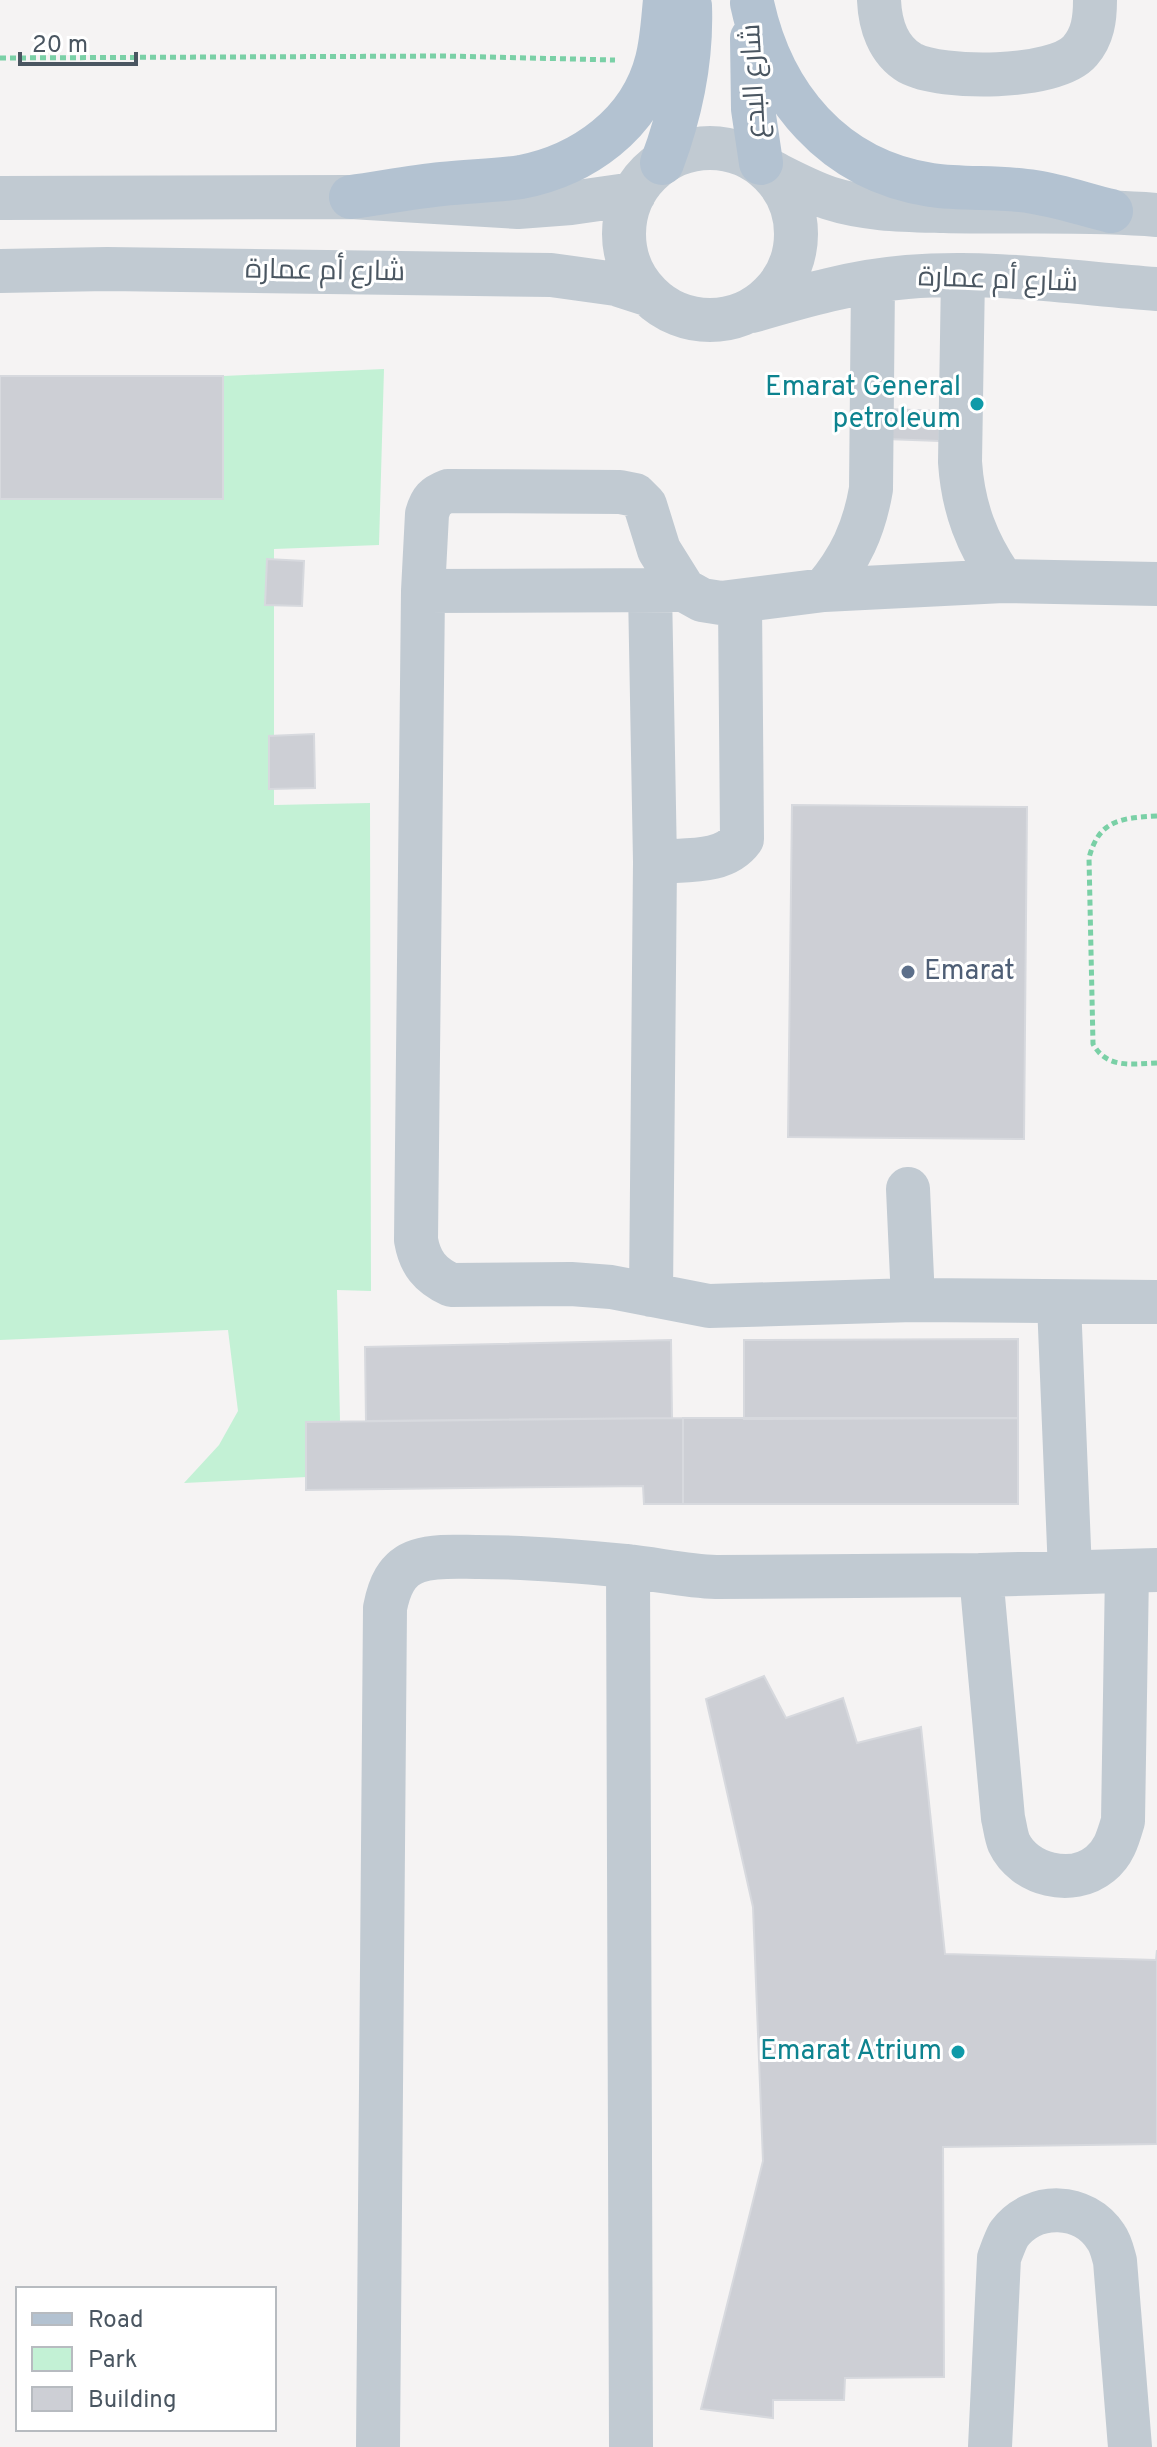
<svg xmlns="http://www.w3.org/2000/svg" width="1157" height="2447" font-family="Overpass,Cairo,sans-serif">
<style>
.green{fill:#c3f1d5}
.building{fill:#cdcfd5;stroke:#d7d9de;stroke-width:2}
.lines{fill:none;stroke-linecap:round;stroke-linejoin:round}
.path{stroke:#7ad0a6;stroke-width:5;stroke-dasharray:6 4;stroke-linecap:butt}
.minor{stroke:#c1cad2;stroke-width:44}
.major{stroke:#b3c2d1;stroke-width:44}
.culture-dot{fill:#0f9aa8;stroke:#fff;stroke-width:3}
.service-dot{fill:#5c6f8a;stroke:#fff;stroke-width:3}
.labels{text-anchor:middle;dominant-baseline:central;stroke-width:6;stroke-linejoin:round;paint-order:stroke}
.street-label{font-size:28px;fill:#4a5661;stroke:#fff}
.culture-label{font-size:28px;fill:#0d838f;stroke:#fff;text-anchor:end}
.service-label{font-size:28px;fill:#4e5e75;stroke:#fff;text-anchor:start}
</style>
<rect width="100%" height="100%" fill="#f5f3f3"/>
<path class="green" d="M384,369L379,545L274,549V805L370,803L371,1291L337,1290L340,1421L306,1422L307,1477L184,1483L219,1445L238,1411L228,1330L0,1340V499H222L223,376Z"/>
<path class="building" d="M0,376H223V499H0Z
M887,409L940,411L939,441L886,439Z
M267,559L304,561L302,606L265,605Z
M314,734L315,788L269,789V736Z
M792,805L1027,807L1024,1139L788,1137Z
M1018,1339V1418L744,1419V1340Z
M671,1340L672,1418L366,1421L365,1347Z
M683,1418H1018V1504H683Z
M683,1418V1504H644L643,1486L306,1490V1422Z
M764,1676L786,1718L843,1698L857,1743L921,1727L945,1954L1156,1960L1157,1950V2144L943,2147L944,2377L845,2378L844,2400H773V2418L701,2409L763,2161L753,1907L706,1699Z"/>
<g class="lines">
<path class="path" d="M0,58L444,56L615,60
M1157,816C1122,818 1099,819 1089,858L1093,1044C1107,1069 1131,1064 1157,1063"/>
<path class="minor" d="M879,0C880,24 888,50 910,63C941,80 1055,80 1080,51C1093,36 1095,19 1095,0
M624 234a86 86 0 1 1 172 0a86 86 0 1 1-172 0Z
M768,170C788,180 808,191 829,198C866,210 905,210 944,211C1015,213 1086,209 1157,215
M0,198L351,197L518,207L571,203L634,194
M0,271L107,269L551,275L616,284L647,294
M963,275L960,462C963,508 977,544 1003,581
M752,311C803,296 855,281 907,277C990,270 1075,283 1157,289
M1157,584L1003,581L824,590L721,603L702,600L684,590L659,550L645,505L635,495L620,492L448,491C435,496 431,500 427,514L423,591L416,1240C420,1263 430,1275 451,1285L571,1284L611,1287L709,1306L913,1300L1157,1302
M650,590L655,862L651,1295
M824,590C850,559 864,530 871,489L873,282
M423,591L678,590
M655,862C685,859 723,865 742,839L740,602
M908,1189L913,1300
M1059,1303L1070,1572
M628,1566L631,2447
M981,1575L1003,1818C1005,1826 1006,1836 1009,1843C1024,1875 1072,1887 1100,1864C1114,1853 1118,1838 1123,1821L1127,1571
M378,2447L385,1608C389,1588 396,1568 418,1561C436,1555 459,1557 478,1557C527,1557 576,1561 625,1566C656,1569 685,1576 716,1577L981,1575L1157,1570
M990,2447L999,2258C1002,2250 1005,2241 1009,2234C1034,2201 1084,2203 1106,2237C1111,2244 1113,2254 1115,2261L1130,2447"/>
<path class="major" d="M752,3C772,96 833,170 931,185C965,190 1000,186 1034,192C1060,196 1086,205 1111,211
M752,38L753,109L761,163
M662,163C681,112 692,61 690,6
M351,197C381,193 411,187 442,184C468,181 495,181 521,177C583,165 641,124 657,60C662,41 663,20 665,0"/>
</g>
<g class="culture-dot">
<circle cx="977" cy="404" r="8"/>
<circle cx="958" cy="2052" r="8"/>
</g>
<circle class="service-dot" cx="908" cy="972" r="8"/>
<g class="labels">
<g class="street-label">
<text transform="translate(755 81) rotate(-93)">شارع البدع</text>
<text transform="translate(325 272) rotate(1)">شارع أم عمارة</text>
<text transform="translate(998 281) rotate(2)">شارع أم عمارة</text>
</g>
<g class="culture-label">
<text x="961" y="388">Emarat General<tspan x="961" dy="32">petroleum</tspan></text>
<text x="942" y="2052">Emarat Atrium</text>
</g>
<g class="service-label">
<text x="924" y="972">Emarat</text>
</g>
</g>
<rect x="16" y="2287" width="260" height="144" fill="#ffffff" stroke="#b7bbc0" stroke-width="2"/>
<rect x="32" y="2313" width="40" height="12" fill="#b3c2d1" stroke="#b7bbc0" stroke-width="2"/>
<text x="88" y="2327" font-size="24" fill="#4a5661">Road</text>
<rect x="32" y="2347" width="40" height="24" fill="#c3f1d5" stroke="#b7bbc0" stroke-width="2"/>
<text x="88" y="2367" font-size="24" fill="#4a5661">Park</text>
<rect x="32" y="2387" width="40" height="24" fill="#cdcfd5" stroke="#b7bbc0" stroke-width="2"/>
<text x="88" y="2407" font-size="24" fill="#4a5661">Building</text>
<path d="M20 52v12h116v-12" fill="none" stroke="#4a5661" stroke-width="4"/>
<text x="32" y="52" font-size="24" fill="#4a5661" stroke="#ffffff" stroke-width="6" paint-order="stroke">20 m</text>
</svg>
